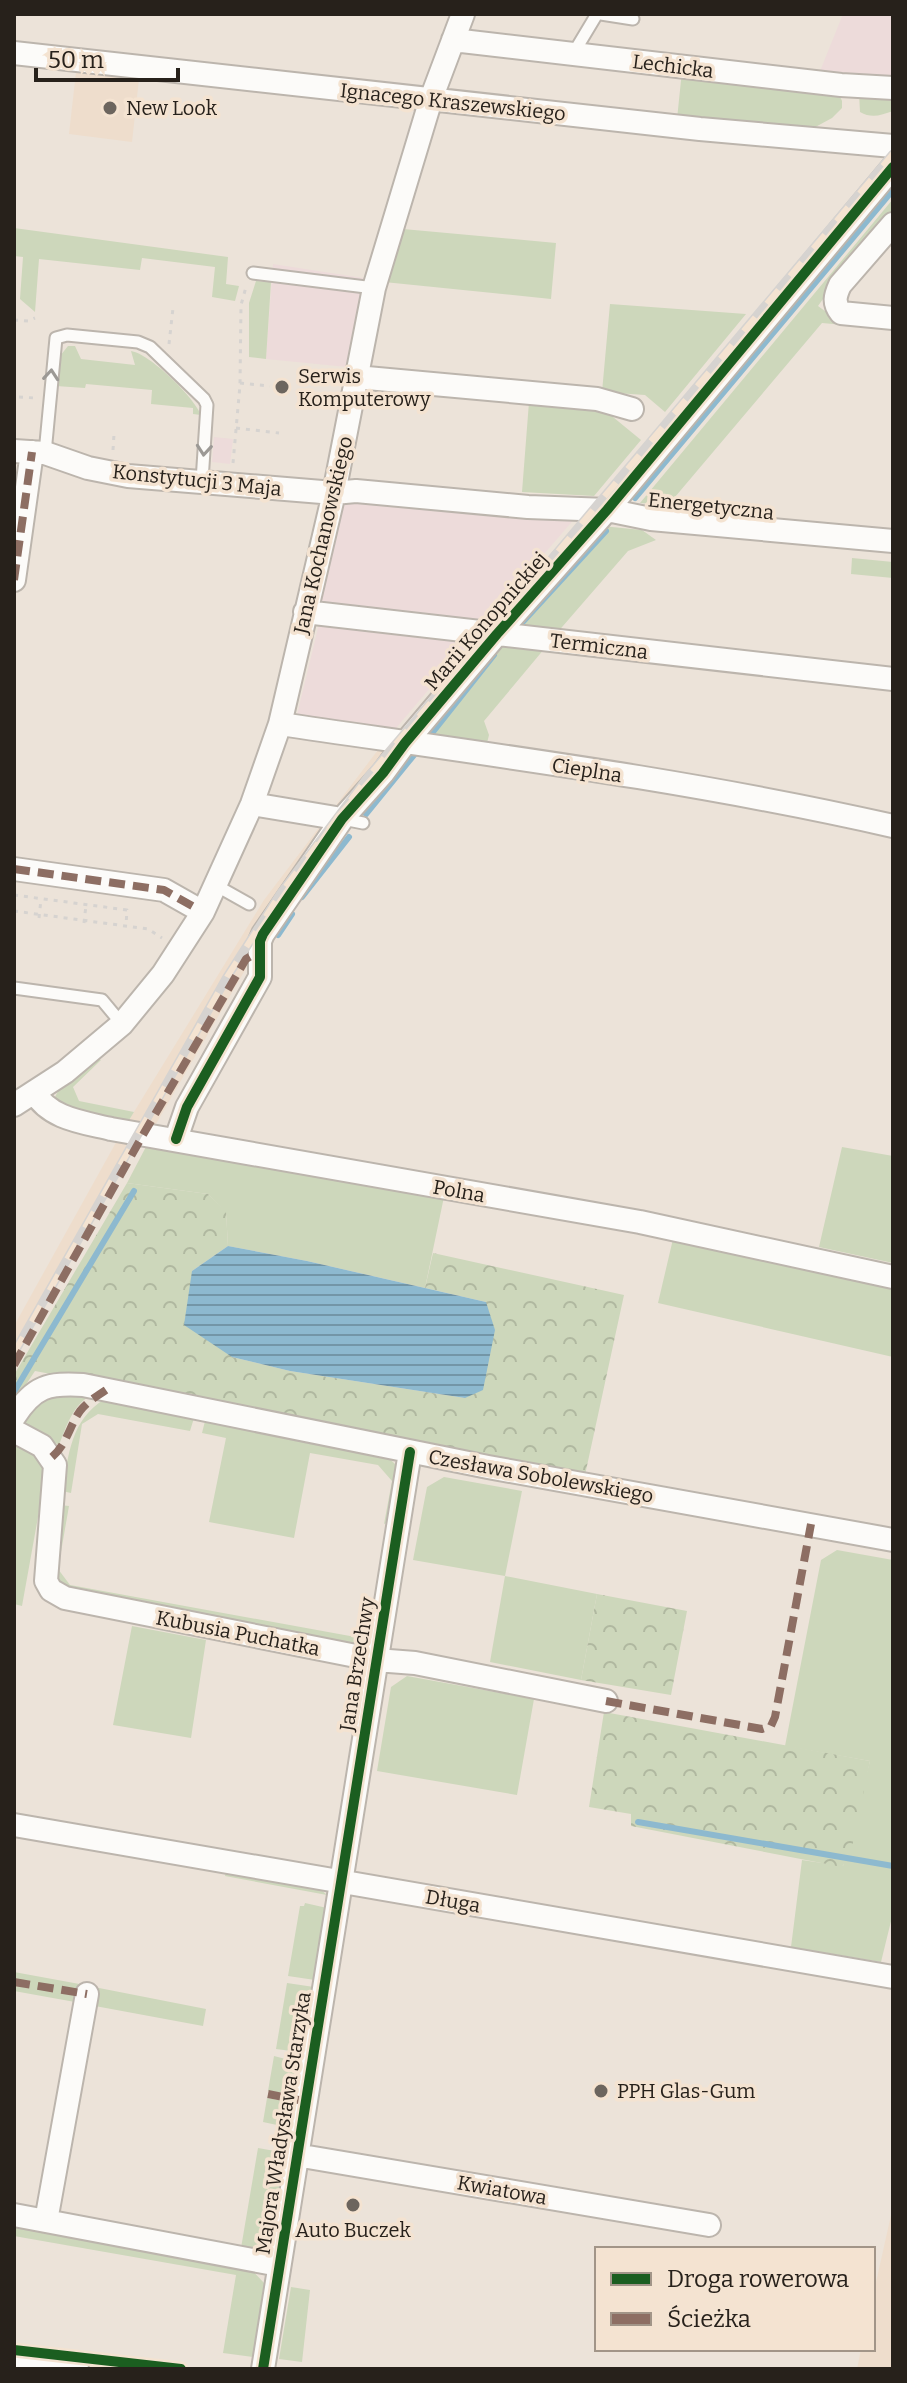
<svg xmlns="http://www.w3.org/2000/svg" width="907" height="2383" font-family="Bitter,serif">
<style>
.built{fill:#edc}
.industrial{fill:#eddbda}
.grass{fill:#cdd7bb}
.forest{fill:url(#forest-crowns)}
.water{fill:url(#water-rules)}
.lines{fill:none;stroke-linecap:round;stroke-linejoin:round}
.stream{stroke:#8db9cf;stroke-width:6}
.lane-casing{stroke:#bcb5ad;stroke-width:15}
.street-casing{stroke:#bcb5ad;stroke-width:26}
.secondary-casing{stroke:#bcb5ad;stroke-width:36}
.path{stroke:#d6d3d0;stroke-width:3;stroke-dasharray:4 6;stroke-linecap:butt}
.lane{stroke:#fcfbf9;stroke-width:11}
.street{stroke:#fcfbf9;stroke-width:22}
.secondary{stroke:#fcfbf9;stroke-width:32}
.rail-casing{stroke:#d6d3d0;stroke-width:9}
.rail{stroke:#f4e3d1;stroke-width:6;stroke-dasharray:18;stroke-linecap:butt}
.quiet{stroke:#8d6e63;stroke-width:8;stroke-dasharray:16 8;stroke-linecap:butt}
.cycleway-casing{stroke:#f4e3d1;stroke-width:15}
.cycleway{stroke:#1b5e20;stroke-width:10}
.oneway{stroke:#9c9995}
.poi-dot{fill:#6c655e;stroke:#f4e3d1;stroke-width:3}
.labels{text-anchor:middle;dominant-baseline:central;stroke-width:7;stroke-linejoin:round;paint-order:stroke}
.street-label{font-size:20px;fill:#27211b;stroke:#f4e3d1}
.poi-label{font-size:20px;fill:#27211b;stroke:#f4e3d1;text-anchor:start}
</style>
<defs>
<pattern id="forest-crowns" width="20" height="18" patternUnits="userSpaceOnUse" patternTransform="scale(2)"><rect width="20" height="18" fill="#cdd7bb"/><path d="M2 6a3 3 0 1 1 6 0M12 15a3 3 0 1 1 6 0" fill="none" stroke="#b0b8a0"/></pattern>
<pattern id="water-rules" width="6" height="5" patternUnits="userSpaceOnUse" patternTransform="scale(2)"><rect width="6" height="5" fill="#8db9cf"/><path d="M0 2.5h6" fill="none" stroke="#7396a7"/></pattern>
</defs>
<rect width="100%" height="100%" fill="#ece3d9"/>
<path class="built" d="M76,72L139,79L132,142L69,134Z
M381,746L405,751L252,958L153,1129L126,1125L264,900Z
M119,1137L138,1140L14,1358V1326Z
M893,2206V2369H857L861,2349H873V2296Z"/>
<path class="industrial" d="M843,14H893V80L818,76Z
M273,264L363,278L347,367L266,359Z
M214,437L233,439L230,464L212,462Z
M340,501L543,519L576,517L482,626L319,605Z
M320,620L475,635L391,734L296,719Z"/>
<path class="grass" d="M682,71L839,94L842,101V108L832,118L808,131L677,119Z
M893,92V111C881,115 872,119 860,112L859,93Z
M893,199V215L835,282L818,306L844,325L822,323L675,497L678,506L640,503Z
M14,228L228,257L226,284L239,286L235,301L212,297L215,267L142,258L140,270L39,259L35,312L20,299L23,257L14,256Z
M403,229L556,243L551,299L384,282Z
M256,281L271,282L266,359L249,357V303Z
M610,304L746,314L665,412L645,395L602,392Z
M68,346H75L81,359L135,365L131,351C150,354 194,397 201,415L193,414V408L151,404L152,390L86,384L85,388L56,386L60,356Z
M529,402L602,408L641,440L594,496L522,492Z
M602,526L642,530L656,540L628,551L556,634L507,628Z
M852,558L893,562V578L851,574Z
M498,638L550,642L484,721L489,735L486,747L421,738Z
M98,1059L101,1060L73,1087L79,1101L134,1112L126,1125L66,1109L54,1099L58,1091Z
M149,1141L445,1192L425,1288L307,1261L228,1246L226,1212L208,1194L127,1183Z
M842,1147L893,1156V1263L819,1247Z
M673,1239L893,1287V1357L658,1303Z
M93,1394C73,1404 67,1425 59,1445L25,1426L23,1417L40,1396Z
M105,1399L194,1418L190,1431L98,1414L82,1424L71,1493L62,1491C69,1455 70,1420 105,1399Z
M213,1417L385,1454L396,1465L397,1485L393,1520L384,1524L392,1481L378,1465L310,1453L294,1538L209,1522L226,1438L202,1433L205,1421Z
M14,1445L38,1449L47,1467L22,1606L14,1604Z
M444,1477L522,1491L505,1576L597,1594L581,1680L490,1662L505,1576L413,1560L427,1487Z
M60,1505L69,1506L58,1569L70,1585L350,1636L367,1626L371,1599L374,1600L368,1638L360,1648L66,1591L56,1579Z
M837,1550L893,1560V1913L881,1962L791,1947L802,1860L843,1866L870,1761L785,1746L821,1560Z
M132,1626L206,1640L191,1738L113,1725Z
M407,1676L534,1699L517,1795L377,1771L391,1687Z
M226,1872L318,1887L327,1895L225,1876Z
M305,1903L327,1908L315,1980L288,1976L300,1906H304Z
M14,1972L85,1985L75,2002L14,1991Z
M287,1983L314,1987L304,2051L299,2052L276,2049Z
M94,1987L206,2009L203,2026L95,2006Z
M274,2056L301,2063L295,2097L268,2091Z
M267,2098L295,2103L291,2128L263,2122Z
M258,2148L286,2153L271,2246L252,2250L241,2248Z
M14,2226L251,2269L264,2283L253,2357L223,2353L236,2275L14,2236Z
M291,2287L310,2290L302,2362L279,2359Z"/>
<path class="forest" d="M127,1183L208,1194L226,1211L228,1246L192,1271L232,1357L290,1371L465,1398L486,1302L425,1288L433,1253L624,1295L585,1475L35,1371L17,1398L14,1397V1375Z
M597,1594L687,1611L671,1695L581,1680Z
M604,1712L870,1761L851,1852L842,1867L631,1826V1814L589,1807Z"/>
<path class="water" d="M228,1246L307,1261L486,1302L495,1330L483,1390L465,1398L290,1371L232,1357L184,1325L192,1271Z"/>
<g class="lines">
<path class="stream" d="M635,498L893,190
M520,625L606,531
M429,737L494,655
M366,814L414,755
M302,897L349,837
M278,935L292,914
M14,1392L134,1191
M638,1822L893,1866"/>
<g class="lane-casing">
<path id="lane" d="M601,14L633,19
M573,54L597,14
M253,273L374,288
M45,453L56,338L67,335L138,342L150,347L204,399L207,405L202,481
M343,819L363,823
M217,886L249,904
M14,988L102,1000L122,1024"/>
</g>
<g class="street-casing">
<path id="street" d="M453,40L841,85L893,88
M14,53L700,129L893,146
M893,224L840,285C835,296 833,303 841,313L893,318
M356,377L597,399L632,409
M14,451L45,453L88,468L128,476L334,493L356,491L528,507L607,510L651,519L893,541
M14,580L32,452
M305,612L893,679
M280,724C485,754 691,780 893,826
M252,804L342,819
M14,869L164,890L194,907
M34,1092C50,1119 82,1122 111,1129L640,1222L893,1277
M14,1105L65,1072L122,1024L163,974L203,912L252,804L280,724L334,493L374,288L431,99L463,14
M176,1139L187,1107L260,977V941L263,934L342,819L383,773L405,743L497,634L607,510L893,167
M14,1417C34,1386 48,1383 83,1385L488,1467L893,1540
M14,1431L42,1446L55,1465L46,1581L51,1590L65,1598L376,1660L415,1663L606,1701
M14,1825L893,1977
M296,2155L709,2225
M14,2215L279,2265
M46,2221L87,1994
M263,2369L410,1452"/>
</g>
<g class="secondary-casing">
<path id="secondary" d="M14,2363L72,2369"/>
</g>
<path class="path" d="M14,320L28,321L35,318
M169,344L173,308
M240,383L270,386
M19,397L35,398
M236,428L279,433
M113,450L114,434
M233,463L240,385L241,305L246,287
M14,895L127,910L126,925
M14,911L148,929L162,938
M39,918L41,899
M84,923L86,905"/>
<use href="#lane" class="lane"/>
<use href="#street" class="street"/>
<use href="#secondary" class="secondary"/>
<g class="rail-casing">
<path id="rail" d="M14,1353L227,977L281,893L368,777L893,154"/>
</g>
<use href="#rail" class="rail"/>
<path class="quiet" d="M14,580L32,452
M14,869L164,890L194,907
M14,1365L144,1133L246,959L260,951
M52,1457C67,1444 69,1427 80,1411C87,1402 97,1396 106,1390
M606,1701L762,1729L771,1726L775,1717L811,1524
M14,1982L87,1994
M268,2094L304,2101"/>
<g class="cycleway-casing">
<path id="cycleway" d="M176,1139L187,1107L260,977V941L263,934L342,819L383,773L405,743L497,634L607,510L893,167
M14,2350L181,2369
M263,2369L410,1452"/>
</g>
<use href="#cycleway" class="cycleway"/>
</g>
<defs><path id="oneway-chevron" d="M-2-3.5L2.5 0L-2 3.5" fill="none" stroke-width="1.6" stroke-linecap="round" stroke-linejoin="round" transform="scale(2)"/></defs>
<g class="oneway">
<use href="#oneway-chevron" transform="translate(51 375) rotate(-85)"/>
<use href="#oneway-chevron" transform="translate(204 450) rotate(95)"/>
</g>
<g class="poi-dot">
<circle cx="110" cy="108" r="8"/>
<circle cx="282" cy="387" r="8"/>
<circle cx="601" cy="2091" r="8"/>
<circle cx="353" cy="2205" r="8"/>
</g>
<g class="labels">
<g class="street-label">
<text transform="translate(673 66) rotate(7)">Lechicka</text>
<text transform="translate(453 102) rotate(6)">Ignacego Kraszewskiego</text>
<text transform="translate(197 480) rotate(6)">Konstytucji 3 Maja</text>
<text transform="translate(711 506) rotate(6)">Energetyczna</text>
<text transform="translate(323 535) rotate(-77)">Jana Kochanowskiego</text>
<text transform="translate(486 621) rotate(-49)">Marii Konopnickiej</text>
<text transform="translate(599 646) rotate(7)">Termiczna</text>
<text transform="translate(587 770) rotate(9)">Cieplna</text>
<text transform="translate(459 1191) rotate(10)">Polna</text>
<text transform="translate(541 1476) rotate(10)">Czesława Sobolewskiego</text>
<text transform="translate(238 1633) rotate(11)">Kubusia Puchatka</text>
<text transform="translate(357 1664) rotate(-81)">Jana Brzechwy</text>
<text transform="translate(453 1901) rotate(10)">Długa</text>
<text transform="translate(283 2123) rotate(-81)">Majora Władysława Starzyka</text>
<text transform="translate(502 2190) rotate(10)">Kwiatowa</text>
</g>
<g class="poi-label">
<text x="126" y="108">New Look</text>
<text x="298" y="376">Serwis<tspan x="298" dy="23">Komputerowy</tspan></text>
<text x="617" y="2091">PPH Glas-Gum</text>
<text x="353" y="2230" text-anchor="middle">Auto Buczek</text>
</g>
</g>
<rect width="907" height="2383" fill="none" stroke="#27211b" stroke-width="32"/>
<rect x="595" y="2247" width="280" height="104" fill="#f4e3d1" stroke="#a29588" stroke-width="2"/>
<rect x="611" y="2273" width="40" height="12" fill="#1b5e20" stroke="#a29588" stroke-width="2"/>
<text x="667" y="2287" font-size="24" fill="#27211b">Droga rowerowa</text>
<rect x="611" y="2313" width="40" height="12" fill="#8d6e63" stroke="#a29588" stroke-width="2"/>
<text x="667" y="2327" font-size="24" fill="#27211b">Ścieżka</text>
<path d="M36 68v12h142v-12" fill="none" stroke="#27211b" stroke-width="4"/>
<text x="48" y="68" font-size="24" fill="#27211b" stroke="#f4e3d1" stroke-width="6" paint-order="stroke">50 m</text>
</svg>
